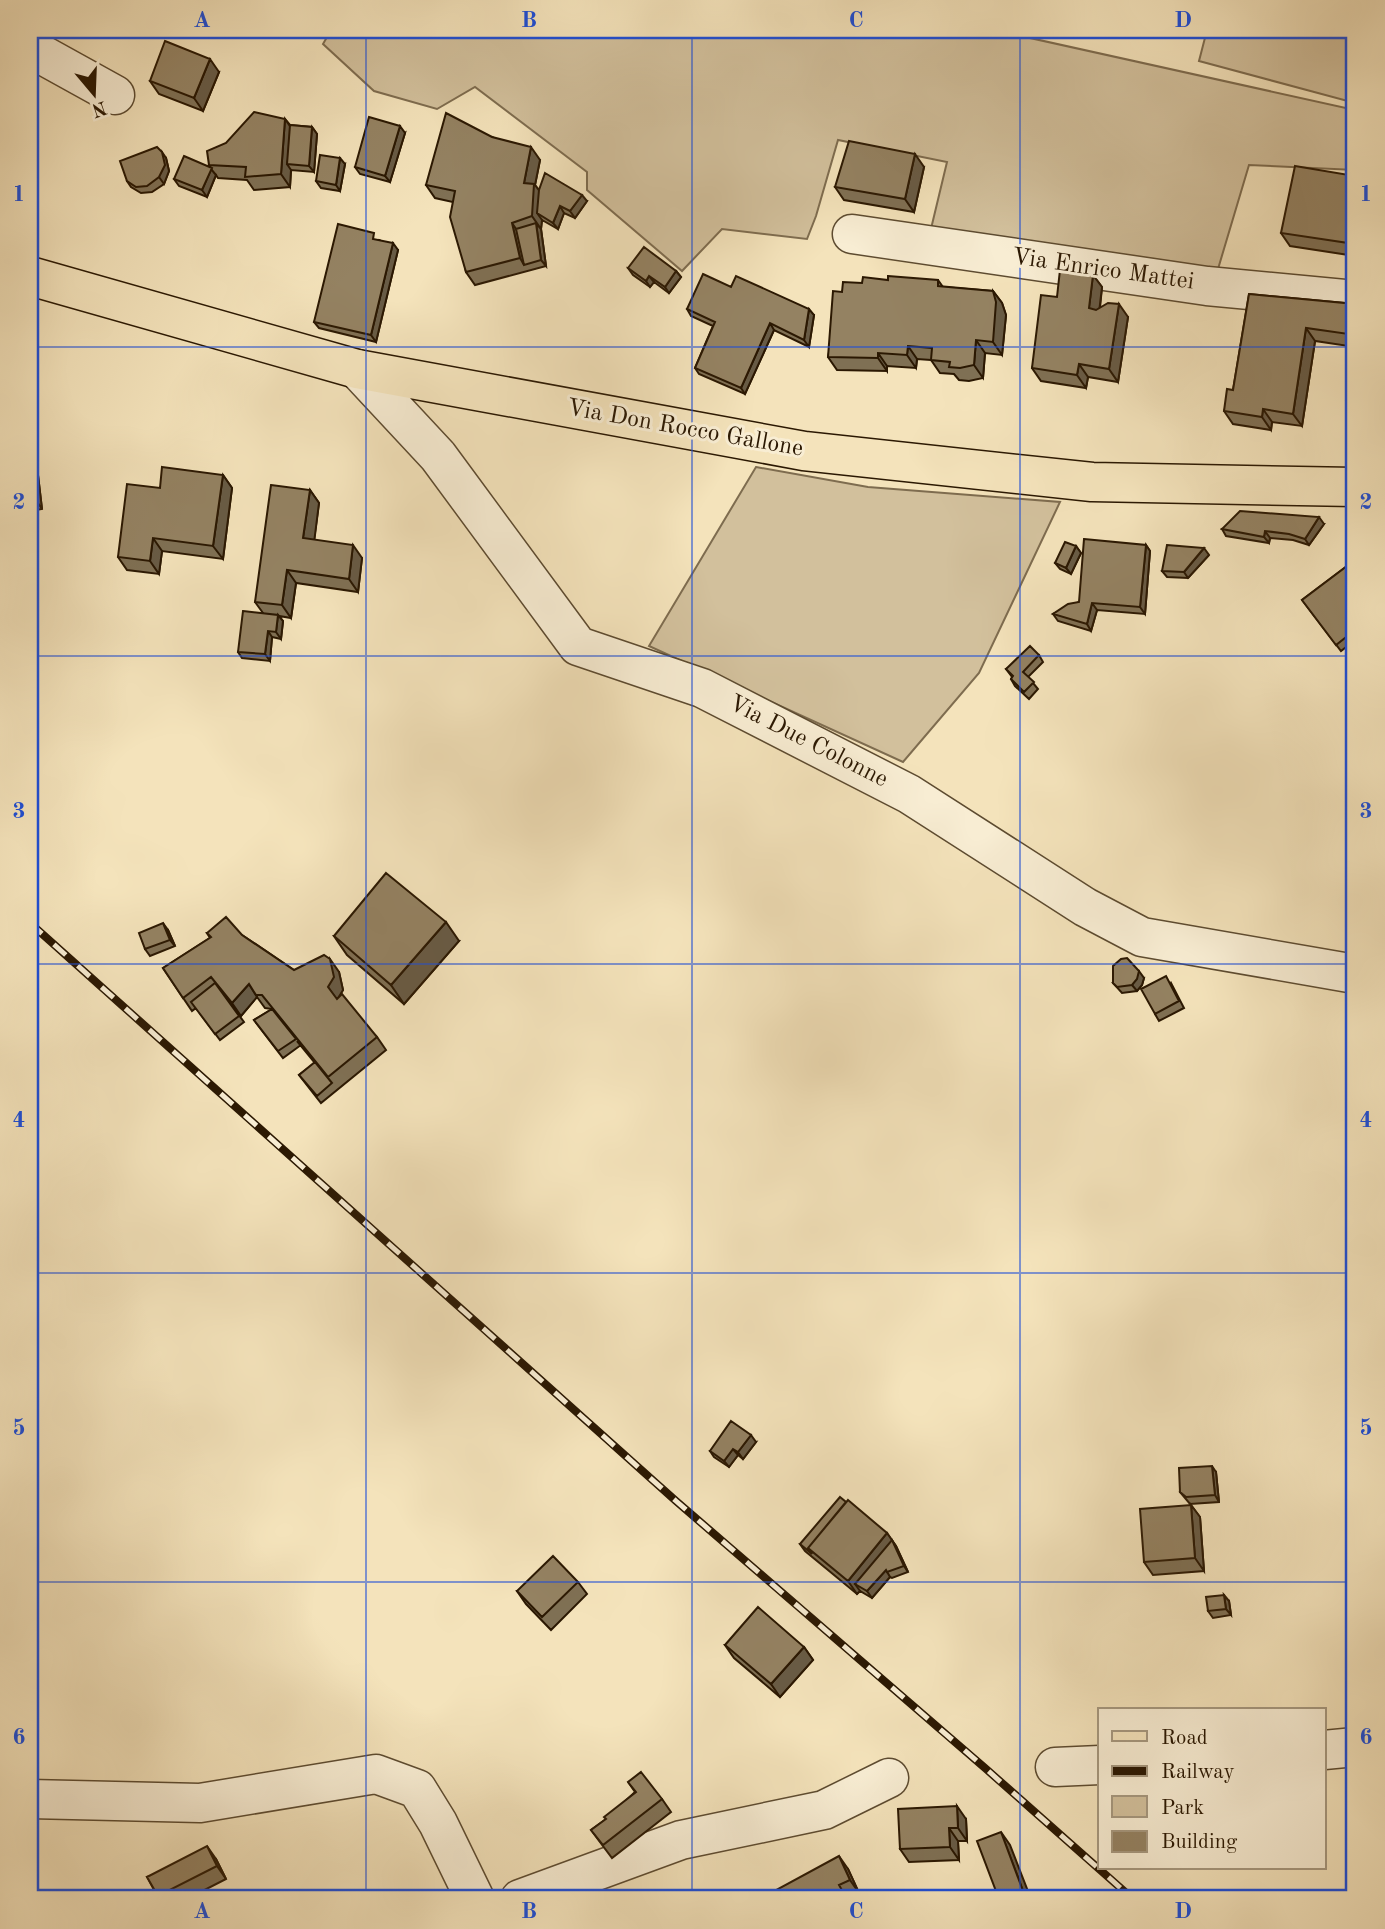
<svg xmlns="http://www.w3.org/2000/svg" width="1385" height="1929" font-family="'Old Standard TT',serif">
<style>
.green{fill:#d2c09c;stroke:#7e6c4f;stroke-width:2}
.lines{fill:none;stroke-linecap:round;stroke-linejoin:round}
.minor-casing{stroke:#5d4b30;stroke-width:41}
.major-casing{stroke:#2b1802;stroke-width:41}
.minor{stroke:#f8edd3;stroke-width:38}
.major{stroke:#f4e3bb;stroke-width:38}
.rail-casing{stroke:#2b1802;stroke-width:8}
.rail{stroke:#f8edd3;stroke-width:5;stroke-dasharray:16;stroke-linecap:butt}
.wall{fill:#7f7054;stroke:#2b1802;stroke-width:2}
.shaded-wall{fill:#685b45;stroke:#2b1802;stroke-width:2}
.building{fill:#948262;stroke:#2b1802;stroke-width:2}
.grid{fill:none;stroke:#1d4ed8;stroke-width:2;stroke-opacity:0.55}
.labels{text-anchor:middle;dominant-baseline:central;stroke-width:6;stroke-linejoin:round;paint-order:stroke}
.street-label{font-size:24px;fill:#2b1802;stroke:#f8edd3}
.neatline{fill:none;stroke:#1d4ed8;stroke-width:2.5}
.grid-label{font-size:23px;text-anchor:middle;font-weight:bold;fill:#1d4ed8}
</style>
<rect width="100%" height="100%" fill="#f4e3bb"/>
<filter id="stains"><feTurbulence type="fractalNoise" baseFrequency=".00286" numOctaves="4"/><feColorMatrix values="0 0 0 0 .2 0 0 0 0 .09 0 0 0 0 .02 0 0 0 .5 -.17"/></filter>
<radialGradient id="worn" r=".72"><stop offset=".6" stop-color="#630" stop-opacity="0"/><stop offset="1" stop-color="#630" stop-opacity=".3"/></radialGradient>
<path class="green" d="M331,30H994L1355,110V170L1249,165L1215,279L930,233L947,162L838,140L816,216L807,239L722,229L682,271L587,190V172L475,87L437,109L374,91L323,44Z
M1207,30H1355V103L1199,61Z
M756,467L868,487L1060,502L979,673L903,762L649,646Z"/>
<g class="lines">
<g class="minor-casing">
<path id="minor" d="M30,48L115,95
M852,234L1207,286L1355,300
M357,369L438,456L578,646L702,688L909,794L1085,907L1142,937L1355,974
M1324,1750L1355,1747
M1055,1767L1100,1765
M30,1799L200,1803L376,1774L417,1789L438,1823L475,1899
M520,1899L681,1840L824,1810L889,1778"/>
</g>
<g class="major-casing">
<path id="major" d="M30,276L357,369L804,451L1092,482L1355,487"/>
</g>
<use href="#minor" class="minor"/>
<use href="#major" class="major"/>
<g class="rail-casing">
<path id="rail" d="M30,923L676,1501L985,1768L1133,1899"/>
</g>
<use href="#rail" class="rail"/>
</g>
<path class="wall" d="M219,72L203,111L159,94L150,81Z
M285,119L290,125L312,127L317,134L314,172L291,170L290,187L254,190L247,180L218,178L216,175L207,197L179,186L174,179L210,167L209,165Z
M405,133L390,182L360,174L355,167Z
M492,137L540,160L535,185L539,190L587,201L575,218L564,213L558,229L542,220L541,229L546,266L475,285L466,272L453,202L435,198L426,185Z
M166,158L169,171L164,184L152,192L141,193L131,187L127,181Z
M345,164L340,191L321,188L316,181Z
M924,167L914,212L844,200L835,187Z
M1355,176V256L1290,246L1281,233Z
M379,240L398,250L376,342L319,328L314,322Z
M628,268L676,271L681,277L669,293L654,282L650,287L633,275Z
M1093,275L1102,287L1100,308L1128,317L1118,382L1088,377L1086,388L1041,381L1032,368L1057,297Z
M888,280H938L943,287L993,291L1002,303L1006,315L1002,355L985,353L983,378L969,381L959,380L954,374L940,373L931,360L917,359L916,368L887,366V371L837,370L828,357L842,292L862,283Z
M731,287L814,315L809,347L774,330L745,394L699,374L695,368L713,326L691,316L687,309Z
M1249,294L1355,304V413L1346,400L1354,366V356L1349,349V346L1315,341L1302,426L1272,422L1271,430L1233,424L1224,411L1233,390Z
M30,463L38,475L42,509L30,511Z
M223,475L232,488L223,559L162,551L159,574L127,570L118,557L160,488Z
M310,490L319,503L314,540L362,558L358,592L296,583L291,618L279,616L283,621L281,639L272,637L270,661L242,658L238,652L263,613L255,602Z
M1324,524L1309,545L1293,540L1270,538L1269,543L1226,536L1222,529Z
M1146,545L1150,551L1145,614L1097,610L1091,631L1058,621L1053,614L1079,602Z
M1076,546L1081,553L1071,574L1060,569L1055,563Z
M1209,555L1188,578L1167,577L1162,571Z
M1355,560V640L1341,651L1302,600Z
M1039,655L1043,662L1028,677L1038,689L1029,699L1015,686L1011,679L1012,677L1006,669Z
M168,930L175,946L150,956L145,949Z
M207,933L242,935L294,970L339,972L343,990L338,997L377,1037L386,1050L321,1103L299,1075L315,1063L297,1041L301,1045L283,1058L254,1020L272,1009L265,1008L257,997L241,1016L224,995L244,1022L220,1040L196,1008L192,1011L163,968L210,938Z
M334,936L459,941L404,1004L347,955Z
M1144,978L1142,985L1137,991L1122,993L1113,983Z
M1171,983L1184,1008L1159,1021L1155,1014Z
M30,1416L36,1425L30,1428Z
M756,1442L743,1459L738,1455L729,1467L714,1457L710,1451Z
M1216,1472L1219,1502L1190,1504L1180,1492Z
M30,1475L37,1489L30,1493Z
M1191,1505L1200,1517L1204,1571L1153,1575L1144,1562Z
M887,1533L896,1546L908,1572L892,1578L890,1577L872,1598L860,1591L857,1594L805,1551L800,1544Z
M578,1582L587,1594L551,1630L526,1604L517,1591Z
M1229,1601L1231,1615L1213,1618L1208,1611Z
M725,1645L804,1647L813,1660L780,1697L734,1658Z
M628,1782L662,1799L671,1812L612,1858L591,1830L606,1819L635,1792Z
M966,1819L967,1841H958L959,1860L909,1862L900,1849Z
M216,1859L226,1879L187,1899H159L147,1877Z
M848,1869L859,1893L848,1898L849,1899H767Z"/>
<path class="shaded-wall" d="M210,59L219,72L203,111L194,98Z
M285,119L294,132L287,164L291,170L290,187L281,174Z
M400,126L405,133L390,182L385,176Z
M312,127L317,134L314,172L309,166Z
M531,147L540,160L535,185L544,197L537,213L542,220L541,229L532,216L524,183Z
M162,152L166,158L169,171L164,184L159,177Z
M915,154L924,167L914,212L905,199Z
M340,158L345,164L340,191L336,185Z
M211,169L216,175L207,197L202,190Z
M582,195L587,201L575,218L570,211Z
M560,206L564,213L558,229L553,223Z
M512,223L521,236L524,265L520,258Z
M536,223L541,229L546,266L541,260Z
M393,243L398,250L376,342L371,335Z
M676,271L681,277L669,293L665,287Z
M1093,275L1102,287L1098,321L1089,308Z
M649,276L654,282L650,287L646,281Z
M993,291L1002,303L1006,315L1002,355L993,342Z
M1119,304L1128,317L1118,382L1109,369Z
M809,309L814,315L809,347L804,340Z
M770,323L774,330L745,394L741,388Z
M1306,328L1315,341L1302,426L1293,414Z
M976,340L985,353L983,378L974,365Z
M908,346L917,359L916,368L907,355Z
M878,353L887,366V371L878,358Z
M1079,364L1088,377L1086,388L1077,375Z
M1263,409L1272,422L1271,430L1262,417Z
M30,463L38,475L42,509L33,496Z
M223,475L232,488L223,559L213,546Z
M310,490L319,503L313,551L303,538Z
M1319,517L1324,524L1309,545L1305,539Z
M1265,531L1270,538L1269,543L1264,537Z
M153,538L162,551L159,574L150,561Z
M353,545L362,558L358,592L349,579Z
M1146,545L1150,551L1145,614L1140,607Z
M1076,546L1081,553L1071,574L1066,568Z
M1204,548L1209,555L1188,578L1184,572Z
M287,570L296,583L291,618L282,605Z
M1092,603L1097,610L1091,631L1087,624Z
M278,615L283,621L281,639L276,632Z
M268,631L272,637L270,661L265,654Z
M446,922L459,941L404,1004L391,985Z
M163,923L168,930L175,946L170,940Z
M330,959L339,972L343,990L337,1000L328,987Z
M1139,971L1144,978L1142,985L1137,991L1132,985Z
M249,984L257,997L241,1016L232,1003Z
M751,1435L756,1442L743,1459L738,1452Z
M733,1449L738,1455L729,1467L724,1461Z
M1212,1466L1216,1472L1219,1502L1215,1495Z
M1191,1505L1200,1517L1204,1571L1195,1558Z
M887,1533L896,1546L908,1572L904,1566L895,1547L855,1584L860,1591L857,1594L848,1581Z
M886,1570L890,1577L872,1598L867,1591Z
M1224,1595L1229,1601L1231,1615L1226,1609Z
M804,1647L813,1660L780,1697L771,1684Z
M957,1806L966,1819L967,1841L958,1828Z
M949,1828L958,1841L959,1860L950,1847Z
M1001,1832L1010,1845L1031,1899H1026Z
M207,1846L216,1859L226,1879L217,1866Z
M839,1856L848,1869L859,1893L850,1880Z"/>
<path class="building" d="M165,41L210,59L194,98L150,81Z
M254,112L285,119L281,174L245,177L246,167L209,165L207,151L226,143Z
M446,113L492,137L531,147L524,183L534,184L532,216L512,223L520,258L466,272L450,217L455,191L426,185Z
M369,117L400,126L385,176L355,167Z
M290,125L312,127L309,166L287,164Z
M849,141L915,154L905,199L835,187Z
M157,147L162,152L165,165L159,177L147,186L136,187L127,181L120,161Z
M320,155L340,158L336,185L316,181Z
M184,156L212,168L202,190L174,179Z
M1295,166L1355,176V244L1281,233Z
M545,173L582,195L570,211L560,206L553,223L537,213L539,190Z
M536,223L541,260L524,265L516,229Z
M338,224L374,233L373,239L393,243L371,335L314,322Z
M644,247L676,271L665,287L649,276L646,281L628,268Z
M1060,270L1093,275L1089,308L1096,310L1108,303L1119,304L1109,369L1079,364L1077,375L1032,368L1041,295L1057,297Z
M703,274L731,287L736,276L809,309L804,340L770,323L741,388L695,368L715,322L687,309Z
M888,276L938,280V286L993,291L996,302L993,342L976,340L974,365L960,368L949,367L950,362L931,360L932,348L908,346L907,355L878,353V358L828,357L833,291L842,292L843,282L862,283L863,277L888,280Z
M1249,294L1355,304V400H1346L1347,366H1354V349H1349V334L1306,328L1293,414L1263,409L1262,417L1224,411L1227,389L1233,390Z
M162,467L223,475L213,546L153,538L150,561L118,557L127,484L160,488Z
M30,469L33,496L30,497Z
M271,485L310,490L303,538L353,545L349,579L287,570L282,605L255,602Z
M1240,511L1319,517L1305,539L1289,534L1265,531L1264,537L1222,529Z
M1084,539L1146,545L1140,607L1092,603L1087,624L1053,614L1068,604L1079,602Z
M1065,542L1076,546L1066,568L1055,563Z
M1167,545L1204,548L1184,572L1162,571Z
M1355,560V630L1336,645L1302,600Z
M243,611L278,615L276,632L268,631L265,654L238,652Z
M1030,646L1039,655L1023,672L1034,682L1024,692L1011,679L1013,676L1006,669Z
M386,873L446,922L391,985L334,936Z
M226,917L242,935L294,970L324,955L330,959L334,977L328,987L337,999L342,994L377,1037L328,1077L262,995H256L249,984L232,1003L211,977L183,998L163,968L211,937L207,933Z
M163,923L170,940L145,949L139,933Z
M1127,958L1139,971L1137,979L1132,985L1117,987L1113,983V966L1121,959Z
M1166,976L1179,1001L1155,1014L1141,989Z
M215,983L239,1016L215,1034L191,1002Z
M272,1009L296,1039L278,1051L254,1020Z
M315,1062L332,1083L317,1096L299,1075Z
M731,1421L751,1435L738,1452L733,1449L724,1461L710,1451Z
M1212,1466L1215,1495L1186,1497L1180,1492L1179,1468Z
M840,1497L846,1502L808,1548L812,1554L800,1544Z
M848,1500L887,1533L848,1581L808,1548Z
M1191,1505L1195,1558L1144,1562L1140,1509Z
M892,1540L904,1566L887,1572L886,1570L867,1591L855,1584Z
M553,1556L578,1582L542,1617L517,1591Z
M1224,1595L1226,1609L1208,1611L1206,1597Z
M758,1607L804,1647L771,1684L725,1645Z
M641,1772L662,1799L603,1845L591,1830L606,1819L604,1817L636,1792L628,1782Z
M957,1806L958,1828H949L950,1847L900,1849L898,1809Z
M1001,1832L1026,1899H999L977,1841Z
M207,1846L217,1866L158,1896L147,1877Z
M839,1856L850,1880L839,1885L847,1899H767L765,1896Z
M79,1893L82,1899H68Z"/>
<path class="grid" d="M366,30V1899M692,30V1899M1020,30V1899M30,347H1355M30,656H1355M30,964H1355M30,1273H1355M30,1582H1355"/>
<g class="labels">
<g class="street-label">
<text transform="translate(1103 270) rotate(8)">Via Enrico Mattei</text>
<text transform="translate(685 429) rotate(10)">Via Don Rocco Gallone</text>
<text transform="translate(808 742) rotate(27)">Via Due Colonne</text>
</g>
</g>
<rect width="1385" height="1929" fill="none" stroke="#f4e3bb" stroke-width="77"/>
<rect x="1098" y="1708" width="228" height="161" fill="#f8edd3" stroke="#a6987f" stroke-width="2"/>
<rect x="1112" y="1731" width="35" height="10" fill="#f4e3bb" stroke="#a6987f" stroke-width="2"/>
<text x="1161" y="1744" font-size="21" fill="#2b1802">Road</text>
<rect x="1112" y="1766" width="35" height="10" fill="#2b1802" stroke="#a6987f" stroke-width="2"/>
<text x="1161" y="1778" font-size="21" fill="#2b1802">Railway</text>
<rect x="1112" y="1796" width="35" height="21" fill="#d2c09c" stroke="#a6987f" stroke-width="2"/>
<text x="1161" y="1814" font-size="21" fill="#2b1802">Park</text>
<rect x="1112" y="1831" width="35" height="21" fill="#948262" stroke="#a6987f" stroke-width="2"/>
<text x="1161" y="1848" font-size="21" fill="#2b1802">Building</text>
<g transform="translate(94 94) rotate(161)" stroke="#f8edd3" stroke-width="5" paint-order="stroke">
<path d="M0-5L12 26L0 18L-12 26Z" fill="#2b1802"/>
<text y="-10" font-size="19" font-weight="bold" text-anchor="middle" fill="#2b1802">N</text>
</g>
<rect x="38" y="38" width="1308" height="1852" class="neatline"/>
<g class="grid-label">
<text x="202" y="27">A</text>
<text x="529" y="27">B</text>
<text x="856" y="27">C</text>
<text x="1183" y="27">D</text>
<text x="19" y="201">1</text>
<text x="1366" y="201">1</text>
<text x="19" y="509">2</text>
<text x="1366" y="509">2</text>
<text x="19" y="818">3</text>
<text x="1366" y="818">3</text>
<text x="19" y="1127">4</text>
<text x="1366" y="1127">4</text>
<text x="19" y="1435">5</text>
<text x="1366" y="1435">5</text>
<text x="19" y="1744">6</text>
<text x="1366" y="1744">6</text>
<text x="202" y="1918">A</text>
<text x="529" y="1918">B</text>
<text x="856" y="1918">C</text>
<text x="1183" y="1918">D</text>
</g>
<rect width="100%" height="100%" filter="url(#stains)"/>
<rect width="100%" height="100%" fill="url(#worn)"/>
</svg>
